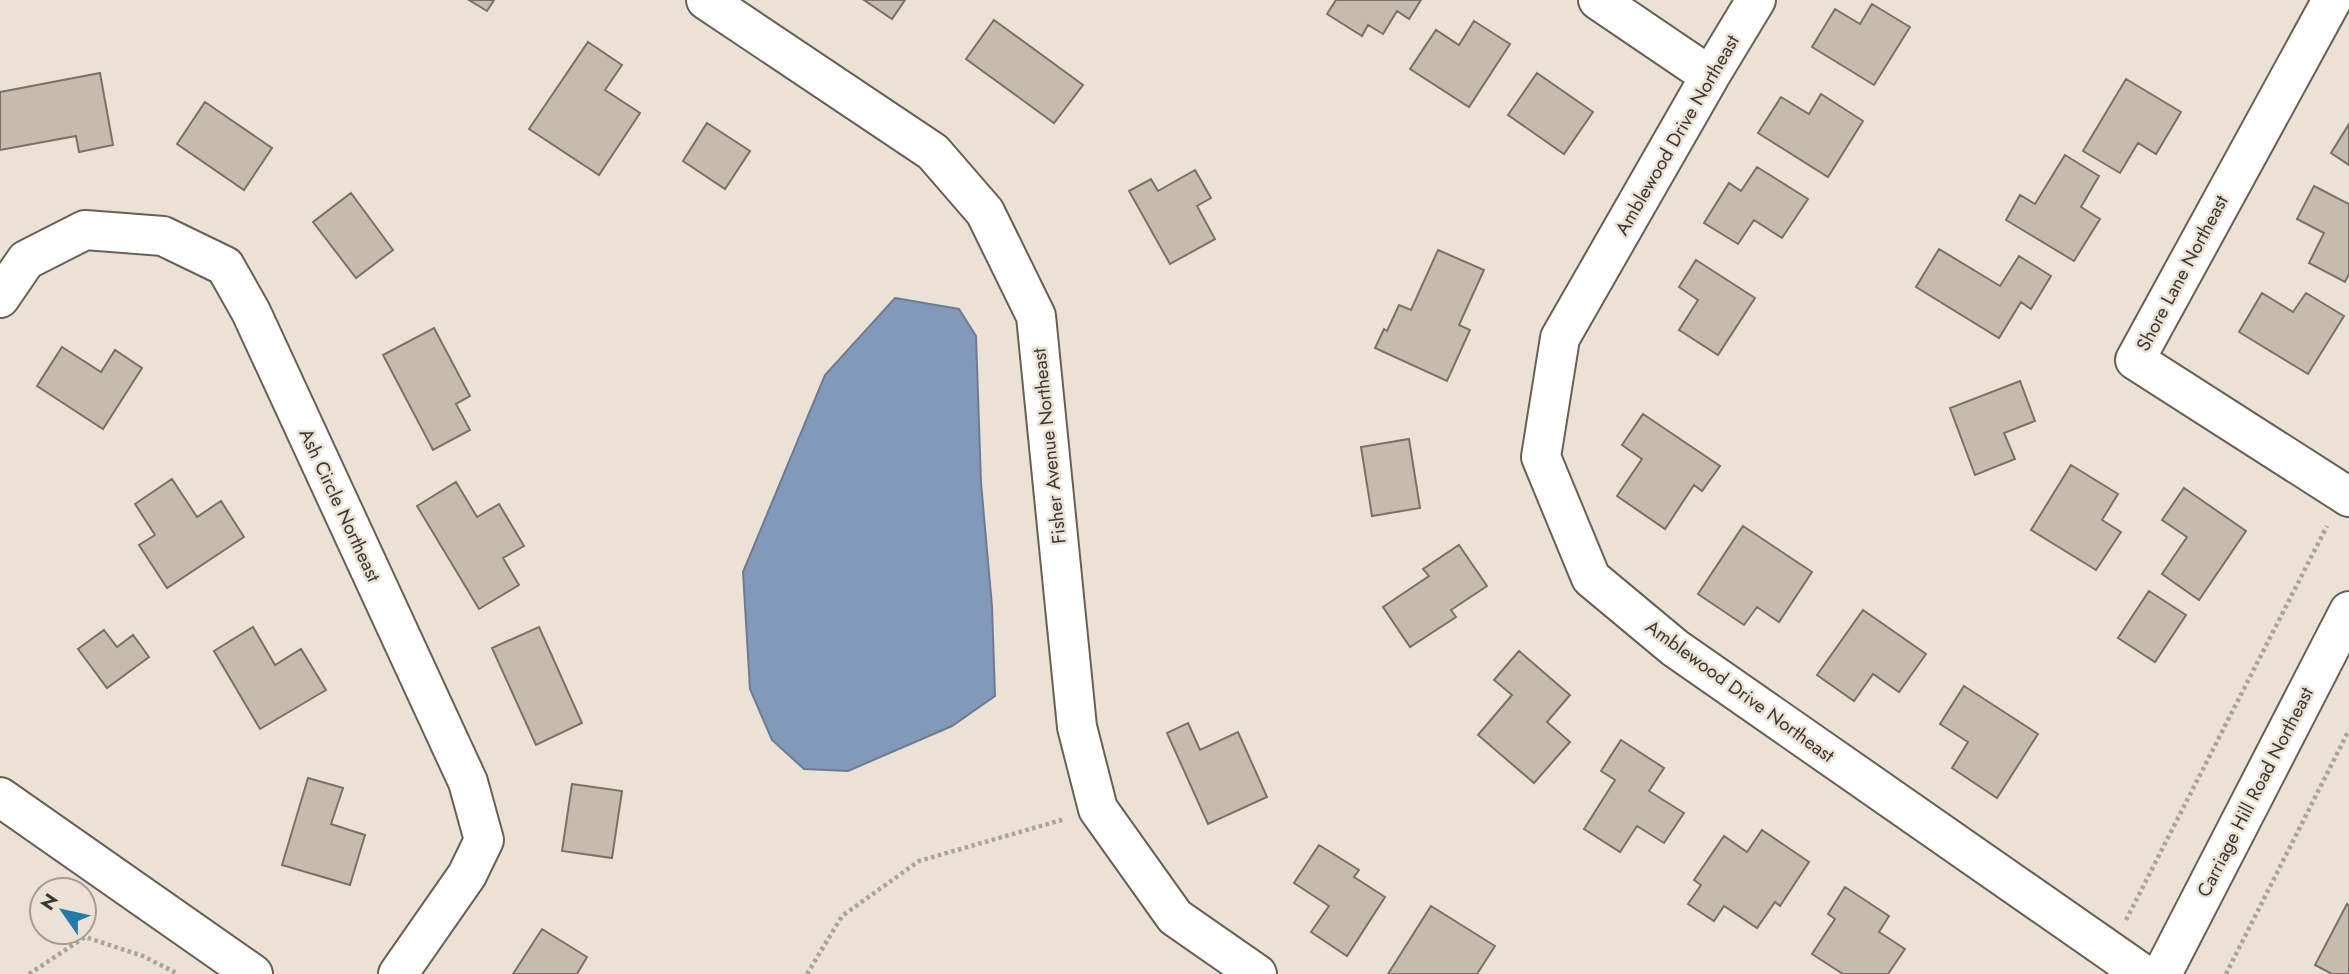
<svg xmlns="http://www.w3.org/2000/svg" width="2349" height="974" font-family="Jost,sans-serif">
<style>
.water{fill:#8399ba;stroke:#6e7c92;stroke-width:2}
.building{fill:#c5bcae;stroke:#7a7266;stroke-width:2}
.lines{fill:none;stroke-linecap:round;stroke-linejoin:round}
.minor-casing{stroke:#696055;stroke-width:42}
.path{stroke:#aba399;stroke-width:4.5;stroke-dasharray:3.5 3.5;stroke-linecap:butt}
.minor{stroke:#fff;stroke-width:38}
.labels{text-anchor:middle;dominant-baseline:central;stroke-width:5;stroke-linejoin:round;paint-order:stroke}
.street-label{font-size:19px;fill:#3c3833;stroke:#ebe1d4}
</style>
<rect width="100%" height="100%" fill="#ebe1d4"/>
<path class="water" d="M895,298L959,309L976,336L981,483L992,606L995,696L952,726L848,771L804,769L772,740L750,689L743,572L825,375Z"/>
<path class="building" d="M469,0H494L487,11Z
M864,0H905L892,19Z
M1336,0H1421L1409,19L1397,11L1383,34L1368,25L1362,36L1327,14Z
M1872,4L1910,27L1874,85L1812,47L1835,9L1860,24Z
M994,20L1083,85L1054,123L966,59Z
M1474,21L1510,44L1469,107L1410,69L1436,30L1459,45Z
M588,42L622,65L605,90L640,113L599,175L529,129Z
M100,73L113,145L79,152L76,136L0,150V92Z
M1537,73L1593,112L1564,154L1508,115Z
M2126,79L2181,112L2156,154L2138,143L2120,173L2083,151Z
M1821,94L1863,121L1828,177L1758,133L1781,97L1809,114Z
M205,102L272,148L244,190L177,144Z
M707,123L750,151L725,189L683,161Z
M2349,124V165L2331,153Z
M2065,155L2099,176L2081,207L2100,219L2074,261L2006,220L2020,195L2035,204Z
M1757,167L1808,199L1782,238L1754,220L1738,244L1704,223L1729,183L1741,191Z
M1195,170L1211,198L1197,206L1215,239L1170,264L1129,191L1151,179L1158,191Z
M2314,186L2349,204V274L2345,282L2309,263L2324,233L2297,219Z
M351,193L393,250L356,278L313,222Z
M1939,249L2000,286L2019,256L2051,276L2031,309L2021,302L1999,338L1916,287Z
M1438,250L1484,270L1459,325L1470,330L1447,381L1375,348L1384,329L1387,331L1399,305L1411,310Z
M1696,260L1755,298L1718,355L1679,330L1698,300L1679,287Z
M2262,293L2293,312L2306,293L2344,316L2308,374L2239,332Z
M434,328L470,396L456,404L470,430L433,450L383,355Z
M62,347L101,372L115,350L142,368L103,429L37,386Z
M2020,381L2035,421L2004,433L2015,459L1975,475L1950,408Z
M1643,414L1720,466L1702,491L1694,485L1665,529L1617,496L1642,459L1622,445Z
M1409,439L1420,508L1372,516L1361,447Z
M2071,465L2118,494L2102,520L2121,532L2096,570L2031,530Z
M172,479L197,517L221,501L244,537L167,588L139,545L155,535L135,504Z
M456,482L477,517L499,504L524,546L503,558L519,585L479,609L417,506Z
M2184,488L2246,531L2199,600L2162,574L2187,537L2162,520Z
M1743,526L1812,572L1779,622L1757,607L1744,625L1698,594Z
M1459,545L1487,586L1451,610L1456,617L1410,647L1383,607L1429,576L1423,569Z
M2149,591L2186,615L2155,662L2118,638Z
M1863,610L1926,654L1899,692L1873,674L1854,701L1817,675Z
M253,627L275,665L301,649L326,690L260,729L214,651Z
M539,627L582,723L536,745L492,648Z
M104,630L117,647L133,635L149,657L107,688L78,649Z
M1519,651L1570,695L1547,722L1570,742L1534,783L1478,735L1512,695L1494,680Z
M1964,686L2038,734L1997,798L1952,768L1968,742L1940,724Z
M1188,723L1200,750L1238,732L1267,797L1208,824L1167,733Z
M1621,740L1664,768L1649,791L1684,813L1664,843L1637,826L1620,852L1584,829L1615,780L1601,771Z
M308,778L343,788L331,824L365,835L350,885L282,865Z
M572,784L622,791L612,858L562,851Z
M1762,830L1809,862L1780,906L1775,902L1757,928L1724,906L1714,921L1688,904L1701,885L1694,880L1724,836L1747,852Z
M1319,845L1359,870L1354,877L1385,897L1347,956L1311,932L1329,906L1294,883Z
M1845,887L1889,916L1879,932L1905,949L1888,974H1843L1812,954L1835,919L1828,914Z
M2347,904L2349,906V974H2332L2315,965Z
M1431,906L1495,946L1477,974H1388Z
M542,929L587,957L577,974H513Z"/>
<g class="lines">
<g class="minor-casing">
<path id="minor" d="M706,0L933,152L985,212L1036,316L1077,727L1098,809L1175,917L1257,974
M1598,0L1710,76
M1756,0L1710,76L1560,338L1541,457L1591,578L1675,648L2143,974
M2332,0L2135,360L2349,497
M0,298L26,260L85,230L163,236L225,266L251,312L468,782L484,840L467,875L398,974
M0,797L253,974
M2162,974L2349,611"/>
</g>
<path class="path" d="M2126,920L2327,526
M29,974L85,937L143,956L178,974
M807,974L842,916L919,861L1065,819
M2226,974L2349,730"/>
<use href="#minor" class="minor"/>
</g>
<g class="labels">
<g class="street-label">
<text transform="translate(1677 135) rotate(-60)">Amblewood Drive Northeast</text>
<text transform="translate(2182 273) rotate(-62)">Shore Lane Northeast</text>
<text transform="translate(1049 446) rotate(-96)">Fisher Avenue Northeast</text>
<text transform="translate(340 505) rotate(65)">Ash Circle Northeast</text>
<text transform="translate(1740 691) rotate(36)">Amblewood Drive Northeast</text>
<text transform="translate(2255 792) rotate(-63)">Carriage Hill Road Northeast</text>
</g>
</g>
<g transform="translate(63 911) rotate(304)"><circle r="33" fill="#ebe1d4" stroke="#a59d94" stroke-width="2"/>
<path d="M0-5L12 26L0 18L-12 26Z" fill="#237aa9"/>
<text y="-10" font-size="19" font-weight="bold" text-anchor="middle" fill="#3c3833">N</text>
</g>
</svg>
